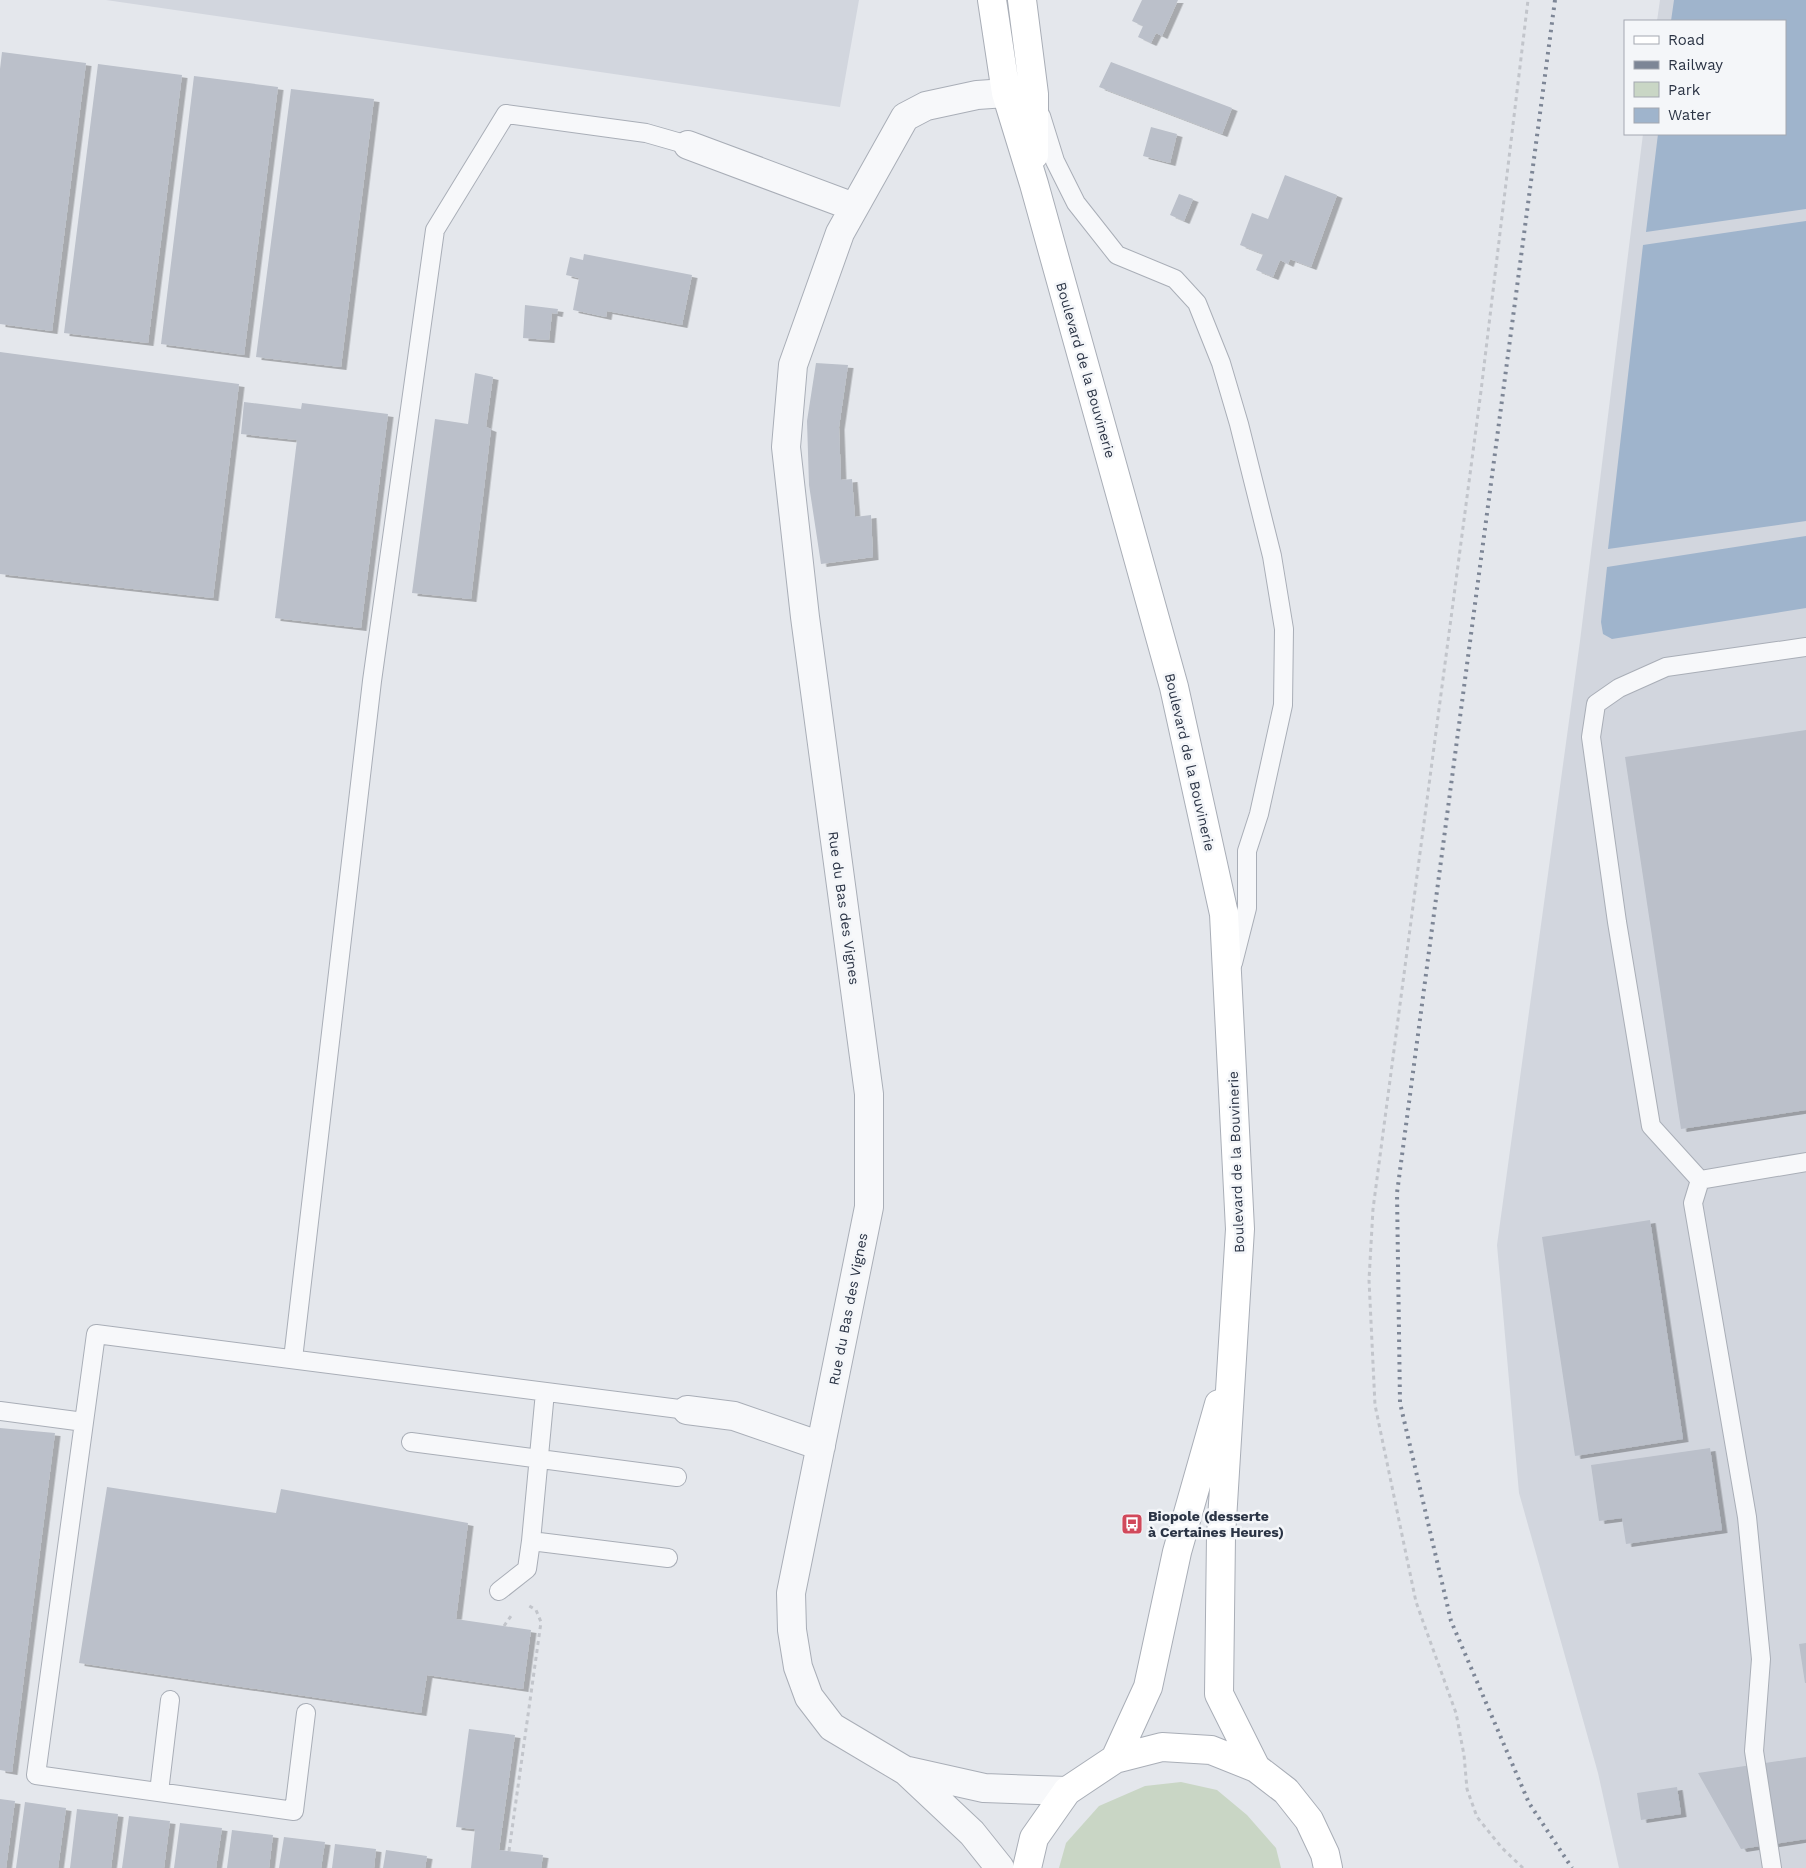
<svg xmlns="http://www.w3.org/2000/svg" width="1806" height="1868" font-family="'Work Sans',sans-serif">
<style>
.built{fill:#d2d6de}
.green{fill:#c9d6c5}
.water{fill:#9fb4cc}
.building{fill:#bbc0ca;filter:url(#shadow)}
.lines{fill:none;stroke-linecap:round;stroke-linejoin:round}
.lane-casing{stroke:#a9aeb7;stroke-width:20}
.street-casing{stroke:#a9aeb7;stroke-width:30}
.secondary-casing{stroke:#a9aeb7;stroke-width:30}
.path{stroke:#c2c5cb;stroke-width:3;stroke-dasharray:4 4;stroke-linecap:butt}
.lane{stroke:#f7f8fa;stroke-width:18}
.street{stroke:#f7f8fa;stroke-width:28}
.secondary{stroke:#fff;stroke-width:28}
.rail{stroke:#7d8696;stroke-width:4;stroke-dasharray:2.5 5;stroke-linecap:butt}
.labels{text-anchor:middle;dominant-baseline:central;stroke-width:5;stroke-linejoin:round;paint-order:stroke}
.street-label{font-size:14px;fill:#2b3445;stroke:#f4f6f9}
.poi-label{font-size:14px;font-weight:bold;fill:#2b3445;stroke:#f4f6f9;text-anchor:start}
</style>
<defs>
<filter id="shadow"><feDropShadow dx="5.5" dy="3" stdDeviation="0" flood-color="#0004"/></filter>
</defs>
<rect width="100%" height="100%" fill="#e4e7ec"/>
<path class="built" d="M106,0H859L840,107Z
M1660,0H1806V1868H1619L1598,1773L1519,1493L1497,1245L1580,641L1643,134H1785V21H1657Z"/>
<path class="green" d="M1181,1782L1217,1790L1247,1815L1276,1848L1281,1868H1059L1066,1843L1099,1806L1145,1786Z"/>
<path class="water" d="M1674,0H1806V209L1646,232L1658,134H1785V21H1671Z
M1806,221V521L1608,549L1643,245Z
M1806,536V608L1612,639L1603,634L1601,622L1607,567Z"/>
<path class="building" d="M1142,0H1178L1162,36L1156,33L1151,43L1138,37L1143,26L1132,21Z
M2,52L86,63L52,331L0,324V69Z
M1111,62L1232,108L1222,134L1099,87Z
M98,64L182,75L148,343L64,333Z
M194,76L278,87L244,355L161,344Z
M291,89L374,99L341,367L256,357Z
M1151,127L1177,134L1170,163L1143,156Z
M1285,175L1337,195L1311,267L1290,259L1288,264L1280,260L1273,277L1256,270L1263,254L1240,245L1252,213L1268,219Z
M1179,194L1193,199L1184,221L1170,215Z
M584,254L692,275L682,325L607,311L606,317L573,310L579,278L566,275L570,257L583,260Z
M525,305L558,309L557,314L552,313L549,340L523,338Z
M0,352L239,384L213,598L0,574Z
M816,363L848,365L839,427L841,480L852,479L855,517L871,515L873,557L821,564L809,485L807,421Z
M475,373L493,377L486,427L491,429L471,599L412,593L435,419L468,424Z
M244,402L301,409L302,403L388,414L361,628L275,618L297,440L241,434Z
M1806,730V1110L1681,1129L1625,757Z
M1650,1220L1683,1439L1575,1456L1542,1237Z
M0,1428L55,1433L12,1772L0,1770Z
M1710,1448L1722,1530L1626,1544L1622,1518L1599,1521L1591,1465Z
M107,1487L276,1513L281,1489L468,1523L456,1619L531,1630L523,1689L427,1675L421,1713L79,1663Z
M1806,1643V1683H1805L1799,1644Z
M469,1729L515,1735L499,1850L543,1855L541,1868H471L475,1829L456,1827Z
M1806,1757V1839L1741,1849L1698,1773Z
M1677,1787L1681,1814L1641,1820L1637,1793Z
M0,1799L15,1801L6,1868H0Z
M25,1802L66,1808L58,1868H16Z
M77,1809L118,1814L111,1868H70Z
M129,1816L170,1821L164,1868H122Z
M180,1823L222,1828L216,1868H174Z
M232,1830L273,1835L269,1868H227Z
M284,1837L325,1842L321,1868H279Z
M335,1844L376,1849L374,1868H332Z
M386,1850L427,1856L425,1868H383Z"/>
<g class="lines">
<g class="lane-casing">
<path id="lane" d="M1041,116L1055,161L1076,203L1117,255L1175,279L1197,303L1221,363L1239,424L1272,556L1284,629L1283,705L1259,814L1247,851V908L1233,963
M1700,1180L1651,1126L1617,922L1591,737L1596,704L1619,688L1666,667L1806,647
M293,1359L372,681L435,230L506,114L646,133L688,145
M545,1392L531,1541L668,1558
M0,1411L84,1422
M411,1442L677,1477
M499,1591L527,1569L531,1541
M306,1713L294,1811L36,1775L96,1334L687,1410
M159,1792L170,1700
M1772,1868L1754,1751L1761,1659L1747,1517L1693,1203L1700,1180L1806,1162"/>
</g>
<g class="street-casing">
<path id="street" d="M688,145L854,207
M687,1410L734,1416L821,1446
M908,1771L984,1788L1067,1791
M1000,1868L972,1833L906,1771L832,1727L809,1697L798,1667L792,1630L791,1593L869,1207V1094L805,617L786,447L793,365L840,233L905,117L926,106L977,95L1006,93"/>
</g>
<g class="secondary-casing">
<path id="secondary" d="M992,0L1006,93L1034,184L1174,687L1224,914L1240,1229L1221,1536L1219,1694L1256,1768
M1022,0L1034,94V155
M1115,1759L1148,1687L1177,1552L1219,1404
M1027,1868L1034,1838L1067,1791L1115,1759L1162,1747L1211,1750L1256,1768L1286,1791L1309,1820L1325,1854L1328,1868"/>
</g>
<path class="path" d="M504,1626L511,1616
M509,1851L541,1622L536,1610L526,1604
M1523,1868L1502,1848L1477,1817L1467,1789L1464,1755L1456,1713L1416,1602L1375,1405L1369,1280L1373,1209L1481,391L1528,0"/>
<use href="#lane" class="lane"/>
<use href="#street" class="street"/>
<use href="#secondary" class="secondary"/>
<path class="rail" d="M1555,0L1397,1193L1400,1403L1451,1621L1529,1803L1572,1868"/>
</g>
<defs>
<g id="bus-square" transform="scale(1.125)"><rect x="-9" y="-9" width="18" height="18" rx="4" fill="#d1495b" stroke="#f4f6f9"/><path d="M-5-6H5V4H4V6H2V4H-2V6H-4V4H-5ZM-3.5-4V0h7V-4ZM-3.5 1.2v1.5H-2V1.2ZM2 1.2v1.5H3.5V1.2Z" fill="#fff"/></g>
</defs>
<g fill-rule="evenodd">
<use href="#bus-square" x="1132" y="1524"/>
</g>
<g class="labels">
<g class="street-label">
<text transform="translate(1086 370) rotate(74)">Boulevard de la Bouvinerie</text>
<text transform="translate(1190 762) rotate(77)">Boulevard de la Bouvinerie</text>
<text transform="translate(844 908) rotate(82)">Rue du Bas des Vignes</text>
<text transform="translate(1236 1162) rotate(-92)">Boulevard de la Bouvinerie</text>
<text transform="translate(848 1309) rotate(-79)">Rue du Bas des Vignes</text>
</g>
<g class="poi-label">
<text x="1148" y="1516">Biopole (desserte<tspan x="1148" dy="16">à Certaines Heures)</tspan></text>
</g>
</g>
<rect x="1624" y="20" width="162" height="115" fill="#f4f6f9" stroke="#a4a8b1"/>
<rect x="1634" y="36" width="25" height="8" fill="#ffffff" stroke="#a4a8b1"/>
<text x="1668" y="45" font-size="15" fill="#2b3445">Road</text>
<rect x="1634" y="61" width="25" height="8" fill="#7d8696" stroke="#a4a8b1"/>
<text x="1668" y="70" font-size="15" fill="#2b3445">Railway</text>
<rect x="1634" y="82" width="25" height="15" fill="#c9d6c5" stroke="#a4a8b1"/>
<text x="1668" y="95" font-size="15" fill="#2b3445">Park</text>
<rect x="1634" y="108" width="25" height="15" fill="#9fb4cc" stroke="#a4a8b1"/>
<text x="1668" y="120" font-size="15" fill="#2b3445">Water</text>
</svg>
